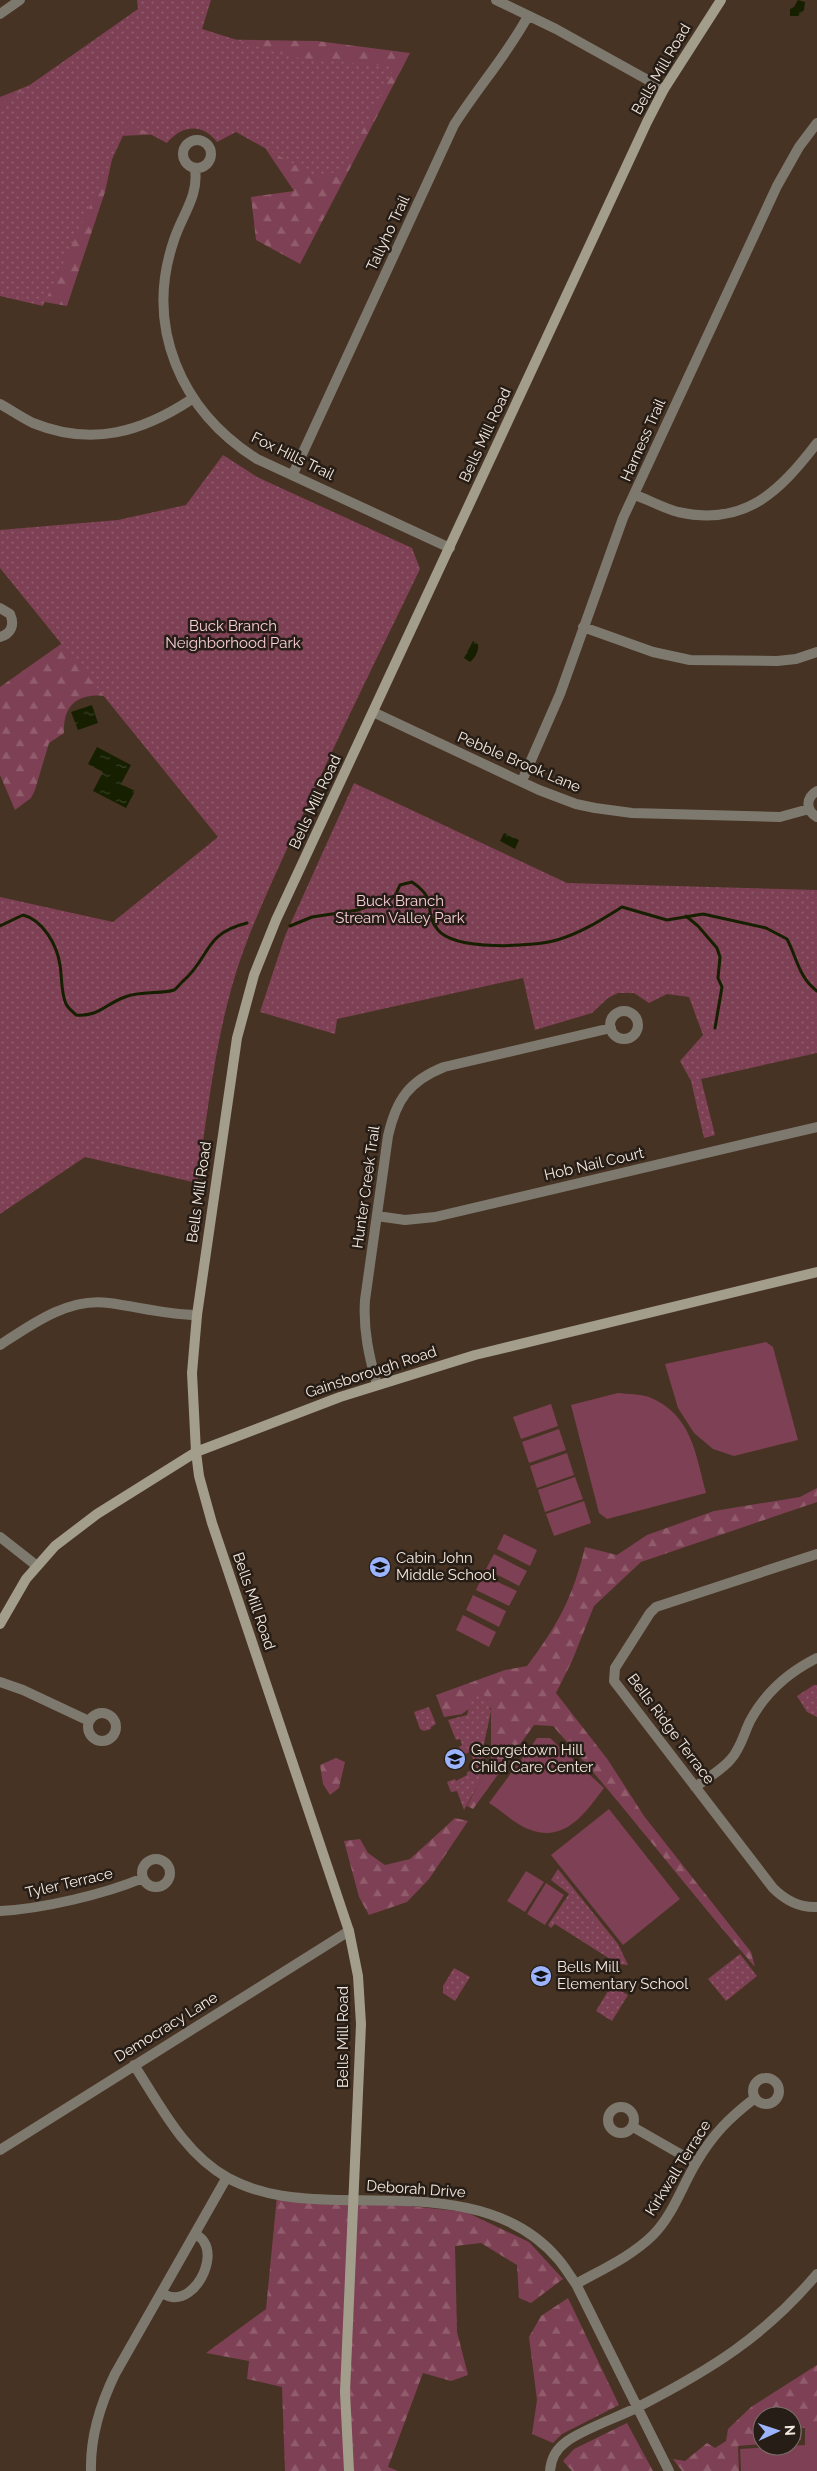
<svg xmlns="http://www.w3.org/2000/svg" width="817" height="2471" font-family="Raleway,sans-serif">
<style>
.grass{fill:#7e4054}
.forest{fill:url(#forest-firs)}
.park{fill:url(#park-dots)}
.water{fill:url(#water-ripples)}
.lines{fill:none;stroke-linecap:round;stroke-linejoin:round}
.stream{stroke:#161f00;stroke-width:3}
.street{stroke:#7d796e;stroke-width:10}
.secondary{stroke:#a39d8c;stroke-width:10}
.labels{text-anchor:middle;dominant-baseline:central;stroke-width:5;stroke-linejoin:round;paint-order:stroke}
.street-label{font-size:15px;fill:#f5e9df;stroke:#261d16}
.park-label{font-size:15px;fill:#f8ccd8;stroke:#261d16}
.poi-label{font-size:15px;fill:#f5e9df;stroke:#261d16;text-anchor:start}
</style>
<defs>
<pattern id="forest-firs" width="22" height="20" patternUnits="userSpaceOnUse" patternTransform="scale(1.25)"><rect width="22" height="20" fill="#7e4054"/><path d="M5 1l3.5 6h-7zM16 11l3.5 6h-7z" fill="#915c6c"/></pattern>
<pattern id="park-dots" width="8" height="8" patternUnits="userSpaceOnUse" patternTransform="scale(1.25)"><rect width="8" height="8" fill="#7e4054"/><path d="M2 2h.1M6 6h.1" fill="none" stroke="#915c6c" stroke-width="1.8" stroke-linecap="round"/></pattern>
<pattern id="water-ripples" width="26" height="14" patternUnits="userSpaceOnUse" patternTransform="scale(1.25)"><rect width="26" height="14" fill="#161f00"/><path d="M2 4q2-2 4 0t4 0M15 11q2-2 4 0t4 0" fill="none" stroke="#384025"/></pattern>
</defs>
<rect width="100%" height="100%" fill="#473323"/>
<path class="grass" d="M766,1342L773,1347L798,1440L734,1456L713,1449L694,1433L678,1408L665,1364Z
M618,1393C627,1394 640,1394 649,1397C692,1415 695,1452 706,1493L607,1519L599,1513L571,1405Z
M551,1404L558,1426L521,1439L513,1417Z
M559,1429L566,1450L529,1463L522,1442Z
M567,1453L574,1475L537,1488L530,1466Z
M575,1477L583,1499L545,1512L538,1490Z
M584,1501L591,1523L554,1536L546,1514Z
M504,1534L537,1550L530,1566L497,1549Z
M494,1554L527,1571L519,1586L486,1569Z
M483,1575L517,1591L509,1606L476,1590Z
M473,1595L506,1611L499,1627L466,1610Z
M463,1615L496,1632L489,1647L456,1630Z
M537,1738H550L604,1788C585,1813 565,1844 528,1829C515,1824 502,1811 489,1803Z
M609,1809L680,1899L623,1945L551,1855Z
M526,1871L544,1882L525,1912L507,1901Z
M546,1883L564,1895L545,1925L527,1914Z
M817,2424V2471H741L740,2449L805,2445V2425Z"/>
<path class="forest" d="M198,39L317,41L410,53L300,264L256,240L251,197L294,191L251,127L193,121L167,134L117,136L105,192L67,306L0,294V97L70,69Z
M44,578L108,696C80,693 63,702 64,733L49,743L35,790L31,798L15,810L0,775V687L61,644Z
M817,1488V1502L641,1562L594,1606L572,1661L556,1693L608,1760L644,1816L751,1952L755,1967C686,1888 623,1804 553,1726L534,1725L473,1809L467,1806L491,1760V1708L474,1705L462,1714L444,1717L436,1695L505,1670L527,1666C558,1625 573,1597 585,1547L617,1555L647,1535L714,1511L800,1497Z
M336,1758L345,1762L339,1788L330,1795L323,1784L320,1765Z
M455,1818L468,1821L429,1879L407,1902L369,1915L359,1897L344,1841L360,1839L368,1853L385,1865L410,1859Z
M277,2196L354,2200L466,2212L529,2242L563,2279L531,2303L519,2298L517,2265L481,2243L455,2246L457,2332L468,2375L451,2381L423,2373L388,2467L398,2471H285L282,2387L247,2379L249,2361L206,2353L266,2309Z
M568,2298L619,2405L562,2434L553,2443L532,2434L537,2400L529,2337L541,2316Z
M817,2365V2427L802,2428L801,2440L792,2441V2416H762V2444L738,2446L739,2471H682L673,2459L685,2461L707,2443L715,2448L726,2441L728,2429L751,2407Z
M627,2423L653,2471H572L563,2461L574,2449Z"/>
<path class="park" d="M137,0H211L202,29L291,57L395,67L341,172L313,175L236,132L217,142C202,123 182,125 167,143L129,123L43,306L0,296V106L138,9Z
M223,455L257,477L412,548L420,569C379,654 337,739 298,825C274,878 248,930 232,986C214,1050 207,1117 197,1183L85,1157L0,1214V897L113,922L218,837L0,568V530L118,520L186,505Z
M354,783L567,883L817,890V1053L701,1079L715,1135L704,1138L691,1081L680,1061L703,1035L689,997L667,994L649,1003L634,993H618L608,998L592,1013L535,1030L523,978L337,1019L335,1034L260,1012L285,936Z
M814,1685H817V1717L807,1712L797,1696Z
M481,1694L485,1696L491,1711L482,1753L488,1767L464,1810L457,1791L451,1792L447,1782L455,1779L456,1781L467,1775V1772L477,1769L470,1752L462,1755L459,1747L462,1745L460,1739L456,1740L448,1720L467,1715L471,1699Z
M429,1707L436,1724L431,1727V1729L424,1731L420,1729L414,1712Z
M558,1869L618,1944L628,1965L618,1964L555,1924L551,1928L548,1925L569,1894L551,1880Z
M740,1954L757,1976L726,2001L708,1979Z
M454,1968L470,1977L455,2001L443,1993V1986Z
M611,1986L628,1995L612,2021L596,2011Z"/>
<path class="water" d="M798,0L805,2L804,10L798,16H790V9L794,7Z
M473,641L478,644C479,651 475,658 470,662L464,658Z
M92,705L98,723L78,730L71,712Z
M97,747L131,765L121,784L135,791L126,808L93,791L103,772L88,764Z
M504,833L519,840L515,849L500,841Z"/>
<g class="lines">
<path class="stream" d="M686,916L698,926L717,948L720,957L718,978L722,987L715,1028
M0,926L23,915C43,920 57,945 60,965C62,977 61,993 66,1004C68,1008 73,1012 76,1015C99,1017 105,1004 125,997C139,991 164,994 174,990C176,989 180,984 182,982C211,958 202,934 247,923
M290,926L312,917L358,910L395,896L400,885L412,882C441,902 421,910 438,930C455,951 533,947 557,940C581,933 601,920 622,907L667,920L703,914L766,928L787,939C797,958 799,978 817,991"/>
<path class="street" d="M496,0L556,29L664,89
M0,14L20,0
M183 154a14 14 0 1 1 28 0a14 14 0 1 1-28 0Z
M195,169C199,196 182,215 174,240C144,327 181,411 257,459L450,548
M0,404C11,410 22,418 33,423C92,447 142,432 192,399
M293,474L454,125C478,87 507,55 528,16
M635,495C649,500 663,508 678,512C745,527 779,492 817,443
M0,608L10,614C15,625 11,634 0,637
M583,627L653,652L690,660L777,661L796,659L817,652
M373,712L539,790L576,804L595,808L632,813L780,817L809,809
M522,781L560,694L623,518L777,186L799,147L817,123
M817,791C805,798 806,811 817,817
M610 1025a14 14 0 1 1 28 0a14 14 0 1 1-28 0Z
M377,1216L405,1220L435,1217L817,1127
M0,1345C32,1324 69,1297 109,1303C139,1307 167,1315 197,1315
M377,1385C369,1356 363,1330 365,1300L388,1136C396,1100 409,1081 444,1067L611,1028
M0,1537L37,1566
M817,1554L656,1607L650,1613L615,1668L614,1681L773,1888C785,1900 799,1908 817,1907
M0,1682L23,1690L89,1721
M88 1727a14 14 0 1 1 28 0a14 14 0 1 1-28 0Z
M695,1787C706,1779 722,1770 731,1759C741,1748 744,1733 750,1721C765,1693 789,1672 817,1658
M142 1873a14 14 0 1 1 28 0a14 14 0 1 1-28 0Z
M0,1911C42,1909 105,1894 143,1878
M134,2065C160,2105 184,2154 228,2178C263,2197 300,2199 338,2200C414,2201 504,2195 558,2259C565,2267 570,2276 576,2284L669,2471
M753 2091a13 13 0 1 1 26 0a13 13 0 1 1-26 0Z
M608 2120a13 13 0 1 1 26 0a13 13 0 1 1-26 0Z
M633,2127L696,2163
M0,2150L349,1931
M576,2284C601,2270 632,2256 653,2235C673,2215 682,2186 696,2163C713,2134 729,2118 755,2098
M161,2293C164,2294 169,2297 172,2297C196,2300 216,2260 204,2242C203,2239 198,2236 196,2234
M91,2471C90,2436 100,2405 115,2374L227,2177
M550,2471C551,2459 556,2449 566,2442C581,2430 619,2417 638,2407C710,2370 764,2337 817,2274"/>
<path class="secondary" d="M0,1624L26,1579L55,1546L97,1514L196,1452L340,1397L475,1355L817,1272
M349,2471L345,2392L361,2024L358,1976L349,1931L212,1523L199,1476L196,1452L192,1373L197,1315L237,1038L254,975L276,920L647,122L664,89L721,0"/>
</g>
<defs>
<g id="school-disc" transform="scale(1.125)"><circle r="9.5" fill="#9cb4fd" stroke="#261d16"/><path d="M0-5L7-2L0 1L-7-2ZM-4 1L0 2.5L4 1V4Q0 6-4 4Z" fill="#111"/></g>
</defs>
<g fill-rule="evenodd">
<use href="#school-disc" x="380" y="1567"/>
<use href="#school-disc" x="455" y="1759"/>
<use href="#school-disc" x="541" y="1976"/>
</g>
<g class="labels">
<g class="street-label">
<text transform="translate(661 69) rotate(-60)">Bells Mill Road</text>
<text transform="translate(388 233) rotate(-65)">Tallyho Trail</text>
<text transform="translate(485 435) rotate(-65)">Bells Mill Road</text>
<text transform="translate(643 440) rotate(-66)">Harness Trail</text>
<text transform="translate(293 456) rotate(26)">Fox Hills Trail</text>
<text transform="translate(519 762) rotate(23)">Pebble Brook Lane</text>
<text transform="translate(315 802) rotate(-65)">Bells Mill Road</text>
<text transform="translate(594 1164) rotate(-13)">Hob Nail Court</text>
<text transform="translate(366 1187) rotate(-82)">Hunter Creek Trail</text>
<text transform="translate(199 1192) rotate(-82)">Bells Mill Road</text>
<text transform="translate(371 1372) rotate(-18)">Gainsborough Road</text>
<text transform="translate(254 1601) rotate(71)">Bells Mill Road</text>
<text transform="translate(671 1729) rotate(53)">Bells Ridge Terrace</text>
<text transform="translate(69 1883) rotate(-13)">Tyler Terrace</text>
<text transform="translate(166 2027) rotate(-32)">Democracy Lane</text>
<text transform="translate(343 2037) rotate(-90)">Bells Mill Road</text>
<text transform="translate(678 2168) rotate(-58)">Kirkwall Terrace</text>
<text transform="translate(416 2189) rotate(4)">Deborah Drive</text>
</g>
<g class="park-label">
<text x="233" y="626">Buck Branch<tspan x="233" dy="17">Neighborhood Park</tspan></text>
<text x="400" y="901">Buck Branch<tspan x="400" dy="17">Stream Valley Park</tspan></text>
</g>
<g class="poi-label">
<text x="396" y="1558">Cabin John<tspan x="396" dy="17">Middle School</tspan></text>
<text x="471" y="1750">Georgetown Hill<tspan x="471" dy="17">Child Care Center</tspan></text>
<text x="557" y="1967">Bells Mill<tspan x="557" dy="17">Elementary School</tspan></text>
</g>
</g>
<g transform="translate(777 2431) rotate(87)"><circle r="24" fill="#261d16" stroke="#796f66"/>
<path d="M0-4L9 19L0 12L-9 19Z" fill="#9cb4fd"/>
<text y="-8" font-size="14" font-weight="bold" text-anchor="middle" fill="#f5e9df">N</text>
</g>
</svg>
